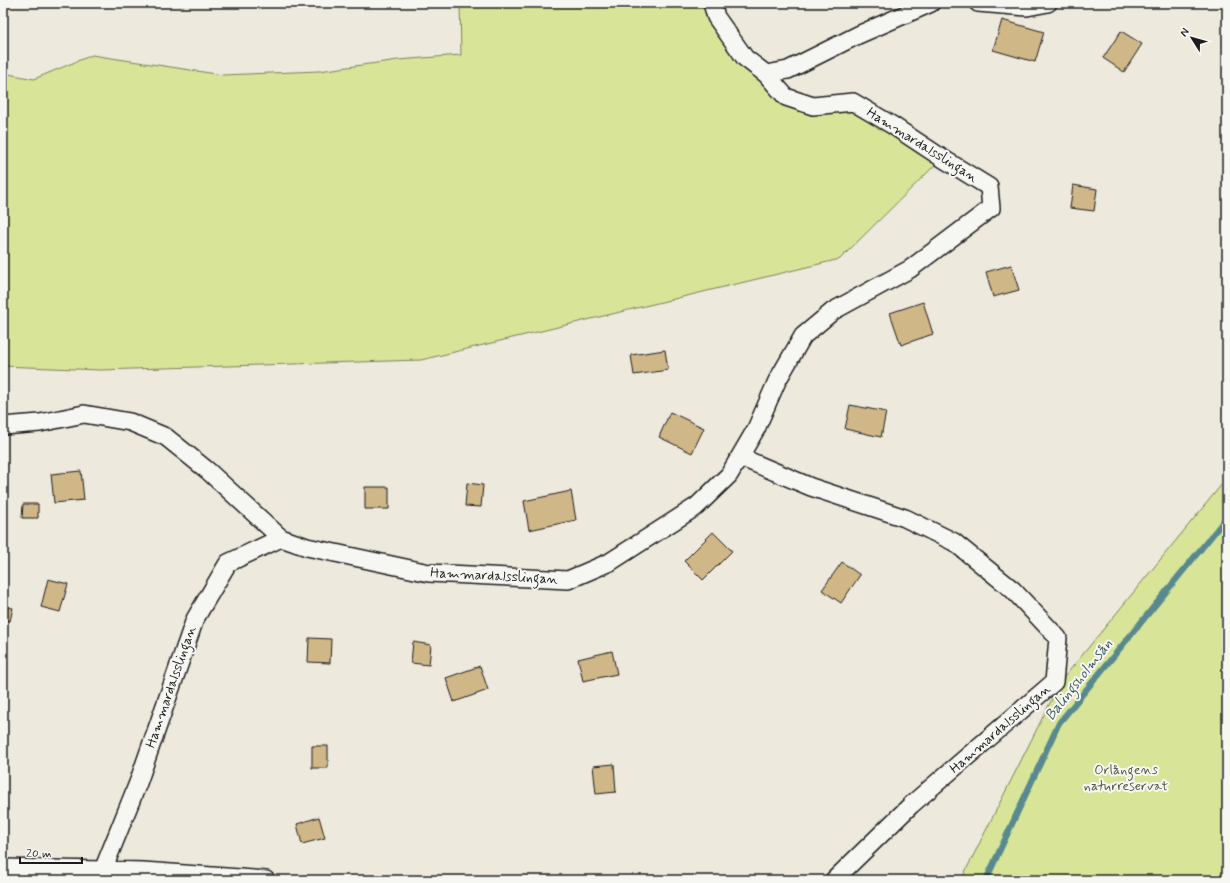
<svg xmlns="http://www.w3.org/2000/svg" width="1230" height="883" font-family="Mynerve,sans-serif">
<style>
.green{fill:#d8e598;stroke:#7a805a}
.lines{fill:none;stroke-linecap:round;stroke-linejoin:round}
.stream{stroke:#59898e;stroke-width:6}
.building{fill:#d0b787;stroke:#1c1c1c}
.street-casing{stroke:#1c1c1c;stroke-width:20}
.street{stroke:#f6f6f2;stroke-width:17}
.labels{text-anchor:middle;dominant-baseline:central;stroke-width:4;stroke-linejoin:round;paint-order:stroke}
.street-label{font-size:14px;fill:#1c1c1c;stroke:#f6f6f2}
.park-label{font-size:14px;fill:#545841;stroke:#f6f6f2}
.water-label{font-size:15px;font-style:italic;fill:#3f5c5e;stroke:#f6f6f2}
</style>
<rect width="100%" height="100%" fill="#eee9dd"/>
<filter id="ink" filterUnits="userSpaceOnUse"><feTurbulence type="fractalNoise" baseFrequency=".025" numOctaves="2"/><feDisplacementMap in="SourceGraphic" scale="8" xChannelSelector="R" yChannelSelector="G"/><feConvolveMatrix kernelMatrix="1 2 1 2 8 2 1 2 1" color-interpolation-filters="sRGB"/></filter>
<g filter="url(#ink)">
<path class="green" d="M460,3H712L786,97L853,102L942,158L840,259L421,360L100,370L3,366V73L34,79L92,55L223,75L319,71L398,60L461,55Z
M1227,478V880H961L1061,681Z"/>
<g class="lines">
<path class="stream" d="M986,880L1059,723L1227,517"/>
</g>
<path class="building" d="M1002,20L1044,32L1035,62L993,50Z
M1121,31L1142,44L1124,72L1103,58Z
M1073,185L1097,189L1094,211L1070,208Z
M1011,265L1019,290L993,297L986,272Z
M923,302L933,334L901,345L890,313Z
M665,350L668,370L634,375L631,355Z
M850,405L886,412L881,437L845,429Z
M670,412L704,428L692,453L659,437Z
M81,471L84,500L54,503L51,474Z
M467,483L483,485L481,507L465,506Z
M365,487H389V509H365Z
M571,491L576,520L529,530L524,501Z
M23,504H38V518H22Z
M713,532L732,551L703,580L684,561Z
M842,562L860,575L841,603L822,590Z
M48,579L68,584L60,612L41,607Z
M3,606L13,608L10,621L3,620Z
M309,638L331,639L330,663L308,662Z
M413,642L431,645L429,665L411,663Z
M612,651L617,674L583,681L578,659Z
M480,666L488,690L454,702L446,678Z
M312,746H328V768H312Z
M614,764L616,792L596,794L593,766Z
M319,817L325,838L302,844L297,824Z"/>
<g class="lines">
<g class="street-casing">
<path id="street" d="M978,3L1027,7L1048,3
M766,74L788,70L858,35L931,3
M3,426L40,423L84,414L130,422L166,437L207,470L281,538L307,547L429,573L568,580L610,562L697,506L729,475L756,429L777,381L803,336L833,311L910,269L991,208L989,187L942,158L892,125L853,102L813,106L786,97L766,74L745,58L716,17L712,3
M740,457L811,487L905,518L954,542L1013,590L1058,638L1054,682L911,805L834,880
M3,868L103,870
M266,880L143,871L103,870L138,783L195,619L228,563L281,538"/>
</g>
<use href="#street" class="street"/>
</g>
</g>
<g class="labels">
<g class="street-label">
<text transform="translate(922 145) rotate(32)">Hammardalsslingan</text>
<text transform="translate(494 576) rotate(3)">Hammardalsslingan</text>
<text transform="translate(171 687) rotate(-71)">Hammardalsslingan</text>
<text transform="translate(1000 729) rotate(-41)">Hammardalsslingan</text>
</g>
<g class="park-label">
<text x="1126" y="770">Orlångens<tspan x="1126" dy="16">naturreservat</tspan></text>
</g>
<g class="water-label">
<text transform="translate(1079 680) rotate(-52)">Balingsholmsån</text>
</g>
</g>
<rect width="1230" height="883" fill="none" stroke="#f6f6f2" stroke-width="16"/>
<rect x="8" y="8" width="1214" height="867" fill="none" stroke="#1c1c1c" stroke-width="1.5" filter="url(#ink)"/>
<g transform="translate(1192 38) rotate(307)" stroke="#f6f6f2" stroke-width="3" paint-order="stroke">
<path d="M0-3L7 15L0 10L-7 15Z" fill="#1c1c1c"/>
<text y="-6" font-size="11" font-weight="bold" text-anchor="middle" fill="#1c1c1c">N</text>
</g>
<path d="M20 857v6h62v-6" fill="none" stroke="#1c1c1c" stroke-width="2"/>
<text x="26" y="857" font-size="12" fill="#1c1c1c" stroke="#f6f6f2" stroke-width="3" paint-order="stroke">20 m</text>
</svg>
